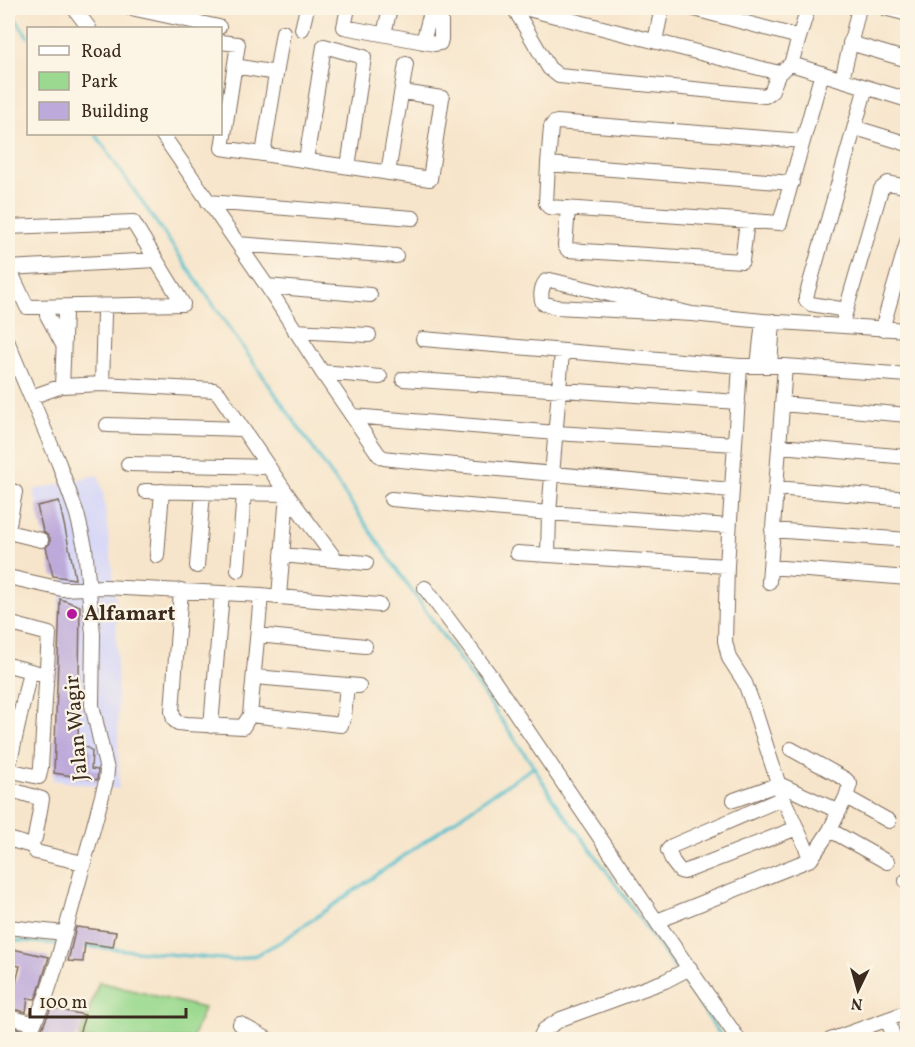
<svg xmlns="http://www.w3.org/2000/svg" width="915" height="1047" font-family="Vollkorn,serif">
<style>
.built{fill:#d6d7f8}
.green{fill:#9ad98f;stroke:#6a8256;stroke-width:1.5}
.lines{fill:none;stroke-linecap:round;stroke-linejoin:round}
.stream{stroke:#53bfcd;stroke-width:3}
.building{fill:#beaada}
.minor-casing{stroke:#7d6b5b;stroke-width:16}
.minor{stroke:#fff;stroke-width:14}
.poi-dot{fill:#b5179e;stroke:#fcf5e5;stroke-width:2}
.labels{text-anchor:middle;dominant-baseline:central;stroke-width:4.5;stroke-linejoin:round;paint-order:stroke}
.poi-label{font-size:21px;font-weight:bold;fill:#3b2a1e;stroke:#fcf5e5;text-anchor:start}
.street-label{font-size:21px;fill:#3b2a1e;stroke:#fcf5e5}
</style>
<rect width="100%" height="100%" fill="#fcf5e5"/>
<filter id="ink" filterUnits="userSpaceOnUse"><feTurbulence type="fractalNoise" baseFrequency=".0167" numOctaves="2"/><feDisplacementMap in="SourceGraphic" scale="12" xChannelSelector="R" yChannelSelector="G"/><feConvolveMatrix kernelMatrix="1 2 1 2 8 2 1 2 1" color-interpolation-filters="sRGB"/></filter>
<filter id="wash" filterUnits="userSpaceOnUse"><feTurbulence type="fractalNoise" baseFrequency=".008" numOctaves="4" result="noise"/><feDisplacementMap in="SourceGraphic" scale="24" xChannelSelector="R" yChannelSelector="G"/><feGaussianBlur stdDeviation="1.35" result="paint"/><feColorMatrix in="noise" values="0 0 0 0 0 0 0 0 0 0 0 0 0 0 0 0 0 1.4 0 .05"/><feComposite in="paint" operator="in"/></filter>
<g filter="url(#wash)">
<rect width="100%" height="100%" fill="#f7e5cb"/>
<path class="built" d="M98,475L103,492L116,598L119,789L53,780L60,599L64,578L53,576L34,490Z"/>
<path class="green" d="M99,982L204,1008L192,1039H79Z"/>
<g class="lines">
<path class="stream" d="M8,8L28,37
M95,134L534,767L554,801L595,855L676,970
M8,940L58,944
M82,946L233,960L256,955L282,941L491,795L534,767
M681,978L724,1040"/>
</g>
<g id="blocks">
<path class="building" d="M59,501L72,561L75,579L53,576L46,547L50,543V538L43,531L37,506Z
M60,599L80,606L78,747L85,746L92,751L91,769L98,770L97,780L54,773Z
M76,927L116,932L113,947L85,943L83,962L68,961Z
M8,948L49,957L38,993L35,999L28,998L26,1012L8,1008V981L16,982L20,966L8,964Z
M51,1008L85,1015L78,1037L76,1036L75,1040H37Z
M8,1026L22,1030L18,1040H8Z"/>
</g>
</g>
<g filter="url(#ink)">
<use href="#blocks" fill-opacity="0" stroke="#7d6b5b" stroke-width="1.5"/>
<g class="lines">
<g class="minor-casing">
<path id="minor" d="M74,8L89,28
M131,8L219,27
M348,8L344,27L435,44L440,43L441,39V8
M514,8L549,68L559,76L765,96L771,92L779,73L791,64L808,8
M524,8L779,73
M691,8L799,37
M884,8L908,14
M302,29L307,8
M384,34L390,8
M655,41L662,8
M220,42L238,44L222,148L430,179L442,98L402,92
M423,42L432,8
M850,43L908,60
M791,64L908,100
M235,66L276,73
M842,79L859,8
M856,128L908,144
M162,134L267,286L322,372L379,455L384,458L400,460L731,490
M263,154L283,32
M306,160L324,46L364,57L348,167
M548,164L546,203L549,207L780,223L822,73
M388,173L406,64
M792,183L548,164L551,127L554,123L557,122L803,141
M208,202L413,218
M568,208L565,246L568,250L742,261L747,221
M8,227L133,222L183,304L27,307L8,266
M238,244L396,256
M8,268L156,260
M267,286L370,295
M846,310L811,304L806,300V297L866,87
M692,314L550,280L546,281C541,287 540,297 543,303L556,307L692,314L763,321L908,330
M47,315L63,345
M844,317L881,189L888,183L908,187
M882,329L908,239
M295,331L369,335
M423,339L740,366H785L908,375
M8,343L59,464L77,514L85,547L93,634L92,705L107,770L106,781L56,966L46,996L27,1040
M562,352L549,513L548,555L727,566
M740,366L727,566L725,641L729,658L745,683L753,705L783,798L811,859
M758,366L763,321
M770,366L773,321
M322,372L380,377
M403,379L738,402
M102,384L104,314
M62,386L65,314
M31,397L62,386L102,384L214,390L219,394L287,494L279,597L261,595L250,715L243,727L187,724L178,723L174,720L172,711L181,590
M782,404L908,415
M353,416L556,433L735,444
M107,425L243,429
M780,446L908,457
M128,464L269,467
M776,488L908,499
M8,490L15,492L8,530
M145,491L287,494L336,560
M391,499L549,513L729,526
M772,530L908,540
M8,532L41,540
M517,553L548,555
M282,555L366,563
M157,556L162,491
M197,566L203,492
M770,567L908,578
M238,570L244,493
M8,577L62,589L105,587L222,593L211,726
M769,582L785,366
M425,588L490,675L661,928L739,1040
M222,593L261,595
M279,597L379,605
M8,623L49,634L41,767L39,777L8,770
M258,635L365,646
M8,665L38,673
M255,677L359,686
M250,715L341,725L344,717L347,685
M8,770L30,671
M8,789L42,799L35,838
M846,797L889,821
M783,798L672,846L668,850L673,862L680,871L684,872L797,828
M734,800L779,784L838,811
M830,830L887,862
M8,839L32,846L36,852L83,863
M906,881H908
M657,921L811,859L830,830L846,797L850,784L845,779L791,749
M8,927L64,933
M8,1017L33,1023
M888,1019L894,1040
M240,1024L269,1040
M539,1040L544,1030L561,1019L665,981L690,968
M830,1040L908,1012"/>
</g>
<use href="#minor" class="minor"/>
</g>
</g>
<circle class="poi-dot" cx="72" cy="614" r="6"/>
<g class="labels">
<g class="poi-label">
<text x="84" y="614">Alfamart</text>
</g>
<g class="street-label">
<text transform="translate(77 728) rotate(-95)">Jalan Wagir</text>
</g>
</g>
<rect width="915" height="1047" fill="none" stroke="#fcf5e5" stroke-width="30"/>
<rect x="27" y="27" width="195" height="108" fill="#fcf5e5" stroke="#afa495" stroke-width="1.5"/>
<rect x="39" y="46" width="30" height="9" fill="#ffffff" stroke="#afa495" stroke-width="1.5"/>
<text x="81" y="57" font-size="18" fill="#3b2a1e">Road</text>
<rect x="39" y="72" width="30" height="18" fill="#9ad98f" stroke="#afa495" stroke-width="1.5"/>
<text x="81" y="87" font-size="18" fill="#3b2a1e">Park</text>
<rect x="39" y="102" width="30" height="18" fill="#beaada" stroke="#afa495" stroke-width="1.5"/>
<text x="81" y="117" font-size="18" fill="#3b2a1e">Building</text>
<g transform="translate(858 990) rotate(185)" stroke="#fcf5e5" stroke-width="4.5" paint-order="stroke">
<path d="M0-4.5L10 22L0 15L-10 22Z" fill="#3b2a1e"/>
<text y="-9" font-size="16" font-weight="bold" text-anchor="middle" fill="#3b2a1e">N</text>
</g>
<path d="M30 1008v9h156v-9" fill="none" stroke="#3b2a1e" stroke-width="3"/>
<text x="39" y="1008" font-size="18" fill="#3b2a1e" stroke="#fcf5e5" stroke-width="4.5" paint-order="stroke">100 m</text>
</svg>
